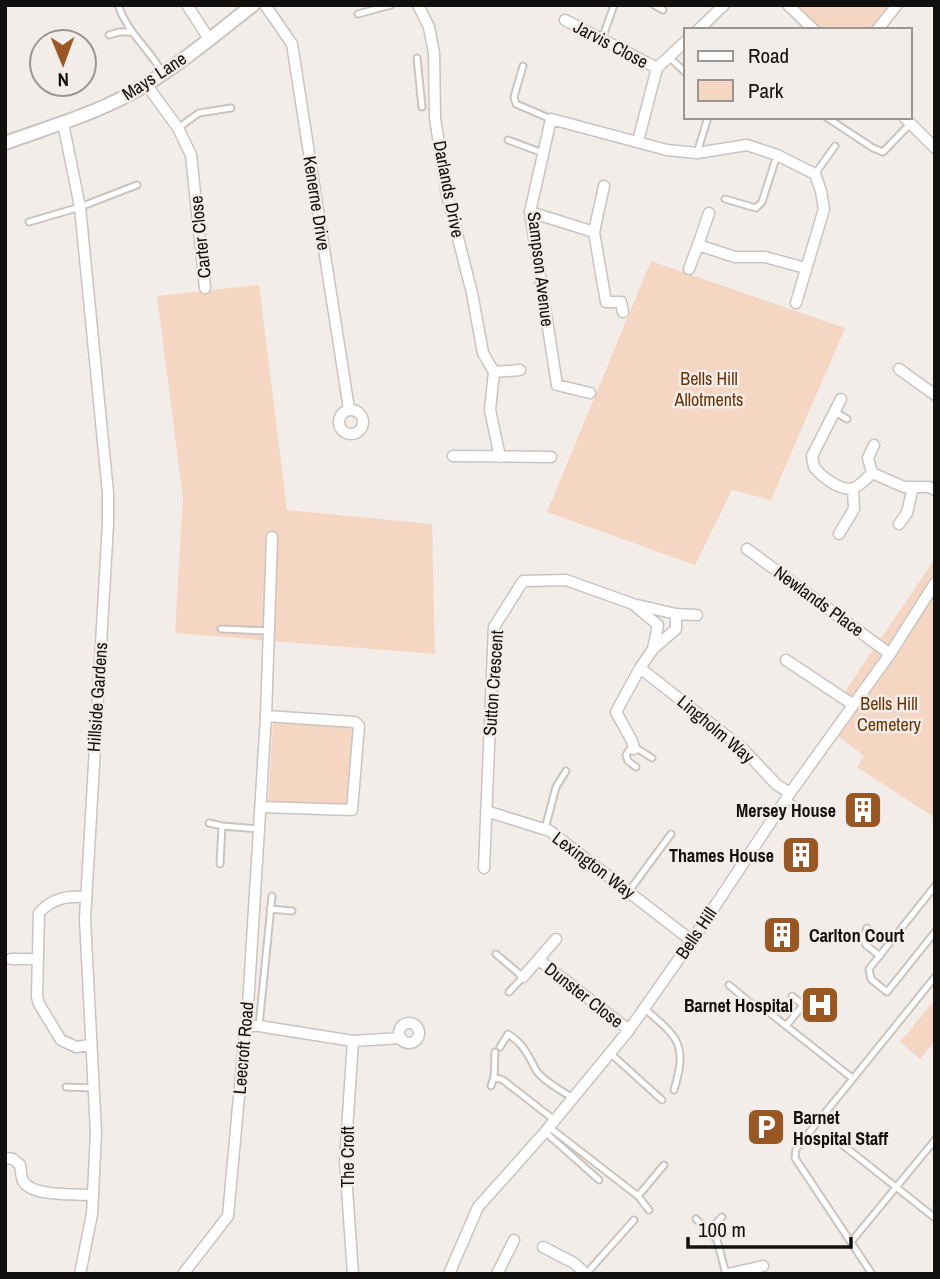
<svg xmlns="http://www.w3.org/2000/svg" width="940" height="1279" font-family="'Archivo Narrow',sans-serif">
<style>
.green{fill:#f5d6c2}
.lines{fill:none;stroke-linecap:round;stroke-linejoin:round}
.service-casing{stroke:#cac4c1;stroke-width:9}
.minor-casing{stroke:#cac4c1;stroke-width:13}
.tertiary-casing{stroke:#cac4c1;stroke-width:16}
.service{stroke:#fff;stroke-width:5}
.minor{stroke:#fff;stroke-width:10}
.tertiary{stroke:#fff;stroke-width:12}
.labels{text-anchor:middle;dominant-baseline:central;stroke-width:5;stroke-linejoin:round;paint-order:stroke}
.street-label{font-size:18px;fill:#12100f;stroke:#f3edea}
.park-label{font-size:18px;fill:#693403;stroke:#f3edea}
.poi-label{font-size:18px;font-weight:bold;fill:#12100f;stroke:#f3edea;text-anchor:end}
</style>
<rect width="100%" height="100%" fill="#f3edea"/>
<path class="green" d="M788,5H897L877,30H814Z
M651,261L845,328L771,500L732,490L695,565L547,512Z
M259,285L287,510L432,524L435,654L175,633L183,498L157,296Z
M935,559V818L857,767L864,756L838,736L847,688Z
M273,722L354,727L349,804L268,803Z
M932,1003L935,1006V1041L920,1059L900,1042Z"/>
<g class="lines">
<g class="service-casing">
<path id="service" d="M118,5C128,34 148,47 162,72
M654,5L663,10
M358,14L391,5
M109,35L119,32H130
M602,39L614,5
M669,57L686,73
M417,58L422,107
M523,66L514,97L516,104L551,119
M826,117L873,148L883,152L911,123
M178,128L199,113L231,108
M508,140L543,153
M697,153L708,117
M815,174L835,146
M725,199L756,208L762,202L777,155
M29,222L80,207L137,185
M835,412L847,419
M221,629L269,631
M636,767L628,761L626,755L630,749H638L652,758
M786,799L805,813
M209,823L222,826
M545,829L556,787L566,771
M220,864L222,826L260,829
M935,886L869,969L871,979L887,992L935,932
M629,891L671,834
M270,909L292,911
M867,928L863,938L866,945L880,956
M496,954L523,977L509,992
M729,985L754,1006L766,1010L852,1078
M644,1008C678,1038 688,1043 674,1090
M259,1026L272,896
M786,1026L803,1005L792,996
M500,1047L508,1034C523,1043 528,1055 536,1070C543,1081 562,1091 573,1098
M610,1053L662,1100
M494,1077L495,1052
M491,1086L494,1077L503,1080L553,1119
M66,1087L94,1088
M549,1127L638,1196
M545,1132L599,1180
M834,1138L935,1218
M649,1210L638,1196L664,1165
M696,1219L717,1240L726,1274
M709,1231L722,1217
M851,1242L935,1140
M586,1274L634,1220
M872,1274L795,1158L796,1149L935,977"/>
</g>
<g class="minor-casing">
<path id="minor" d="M187,5L209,39
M265,5L292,44L349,409
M418,5L429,27L434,53L435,118L447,195L472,293L483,353L494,372L490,410L500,457
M788,5L814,30
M565,20L657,68
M698,30L724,5
M877,30L897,5
M146,84L178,128L191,155L205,288
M904,117L935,148
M63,123L80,207L108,493V524L85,919L96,1133L92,1214L80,1274
M638,141L657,68L686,41
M604,186L594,232L606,302H621L623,312
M530,212L594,232
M698,245L709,213
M689,269L698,245L735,257H765L805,268
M899,369L935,395
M494,372L520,370
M590,393L557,385L530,212L551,119L667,150L697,153L747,145L777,155L815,174L821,191L824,209L796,303
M841,399L812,456L814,467C822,477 841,492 854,488C861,485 867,478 872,473
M339 422a12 12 0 1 1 24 0a12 12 0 1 1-24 0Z
M874,445L868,458L872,473L904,487H929L935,490
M453,456L551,457
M899,524L907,513L913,487
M839,534L854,509L853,488
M747,549L890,654
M637,605L676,614L697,615
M653,649L676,629V614
M786,660L852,704
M640,668L742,748L777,785L790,793
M261,807L352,810L359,726L355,722L266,716
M486,811L550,831L692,941
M484,868L494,627L523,581L566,580L633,604L658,625L653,649L640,668L616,712L632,741L634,749
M86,897C67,896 52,898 39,913L37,997L39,1004L61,1040L76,1047L90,1045
M11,959H38
M539,960L629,1030
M523,977L556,939
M399 1033a10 10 0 1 1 20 0a10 10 0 1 1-20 0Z
M249,1026H259L353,1041L345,1160L353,1274
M353,1041L401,1038
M5,1158L13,1159L20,1165C21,1170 21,1177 23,1181C32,1197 76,1194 93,1195
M543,1247L574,1263L586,1274
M183,1274L228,1216L245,1031L249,1026L247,1022L266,716L272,537
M449,1274L478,1207L545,1132L629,1030L695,936L790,793L890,654L935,583
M497,1274L514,1240
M728,1274L763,1266"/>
</g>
<g class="tertiary-casing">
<path id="tertiary" d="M5,143C46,128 88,116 126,96C171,72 212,37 253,5"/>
</g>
<use href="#service" class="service"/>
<use href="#minor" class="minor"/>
<use href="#tertiary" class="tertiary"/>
</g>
<defs>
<g id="building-square" transform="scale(2.0125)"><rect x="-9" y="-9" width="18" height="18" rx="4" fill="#995724" stroke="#f3edea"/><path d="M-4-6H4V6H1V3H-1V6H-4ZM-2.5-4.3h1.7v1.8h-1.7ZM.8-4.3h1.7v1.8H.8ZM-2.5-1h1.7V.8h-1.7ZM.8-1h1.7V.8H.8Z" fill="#fff"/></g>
<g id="hospital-square" transform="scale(2.0125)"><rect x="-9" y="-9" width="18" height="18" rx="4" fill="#995724" stroke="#f3edea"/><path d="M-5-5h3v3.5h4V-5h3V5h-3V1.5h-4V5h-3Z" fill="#fff"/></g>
<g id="parking-square" transform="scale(2.0125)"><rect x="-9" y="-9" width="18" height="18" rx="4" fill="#995724" stroke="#f3edea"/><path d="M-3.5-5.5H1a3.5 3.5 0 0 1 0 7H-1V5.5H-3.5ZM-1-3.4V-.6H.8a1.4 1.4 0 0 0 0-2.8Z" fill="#fff"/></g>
</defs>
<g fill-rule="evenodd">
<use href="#building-square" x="863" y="810"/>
<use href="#building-square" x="801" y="855"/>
<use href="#building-square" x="782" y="935"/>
<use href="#hospital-square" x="820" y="1005"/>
<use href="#parking-square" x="766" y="1127"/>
</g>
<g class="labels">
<g class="street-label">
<text transform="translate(611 44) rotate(28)">Jarvis Close</text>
<text transform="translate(154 76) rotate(-33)">Mays Lane</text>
<text transform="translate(449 189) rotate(79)">Darlands Drive</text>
<text transform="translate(317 203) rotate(81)">Kenerne Drive</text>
<text transform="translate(200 237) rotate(-96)">Carter Close</text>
<text transform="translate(541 269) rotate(83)">Sampson Avenue</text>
<text transform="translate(819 601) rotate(36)">Newlands Place</text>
<text transform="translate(493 683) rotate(-86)">Sutton Crescent</text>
<text transform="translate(97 697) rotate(-86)">Hillside Gardens</text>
<text transform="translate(716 729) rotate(40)">Lingholm Way</text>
<text transform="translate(594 865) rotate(37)">Lexington Way</text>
<text transform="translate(696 933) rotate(-56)">Bells Hill</text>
<text transform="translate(584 995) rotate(38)">Dunster Close</text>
<text transform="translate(243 1048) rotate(-85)">Leecroft Road</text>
<text transform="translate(347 1157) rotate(-90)">The Croft</text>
</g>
<g class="park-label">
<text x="709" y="378">Bells Hill<tspan x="709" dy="21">Allotments</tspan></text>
<text x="889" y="703">Bells Hill<tspan x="889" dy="21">Cemetery</tspan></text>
</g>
<g class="poi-label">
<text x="836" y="810">Mersey House</text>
<text x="774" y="855">Thames House</text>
<text x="809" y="935" text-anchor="start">Carlton Court</text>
<text x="793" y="1005">Barnet Hospital</text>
<text x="793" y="1117" text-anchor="start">Barnet<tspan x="793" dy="21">Hospital Staff</tspan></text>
</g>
</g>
<rect width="940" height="1279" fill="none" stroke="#12100f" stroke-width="14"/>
<rect x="684" y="28" width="228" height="91" fill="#f3edea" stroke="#999592" stroke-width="2"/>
<rect x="698" y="51" width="35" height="10" fill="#ffffff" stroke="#999592" stroke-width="2"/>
<text x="748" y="63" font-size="21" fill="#12100f">Road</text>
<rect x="698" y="80" width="35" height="21" fill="#f5d6c2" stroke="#999592" stroke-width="2"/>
<text x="748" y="98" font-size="21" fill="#12100f">Park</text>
<g transform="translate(63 63) rotate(179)"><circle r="33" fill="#f3edea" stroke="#999592" stroke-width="2"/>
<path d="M0-5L12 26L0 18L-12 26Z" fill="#995724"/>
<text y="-10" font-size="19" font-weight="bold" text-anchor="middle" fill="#12100f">N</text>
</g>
<path d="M688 1237v10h163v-10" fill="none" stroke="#12100f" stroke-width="3.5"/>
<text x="698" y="1237" font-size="21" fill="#12100f" stroke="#f3edea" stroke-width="5" paint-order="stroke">100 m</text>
</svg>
